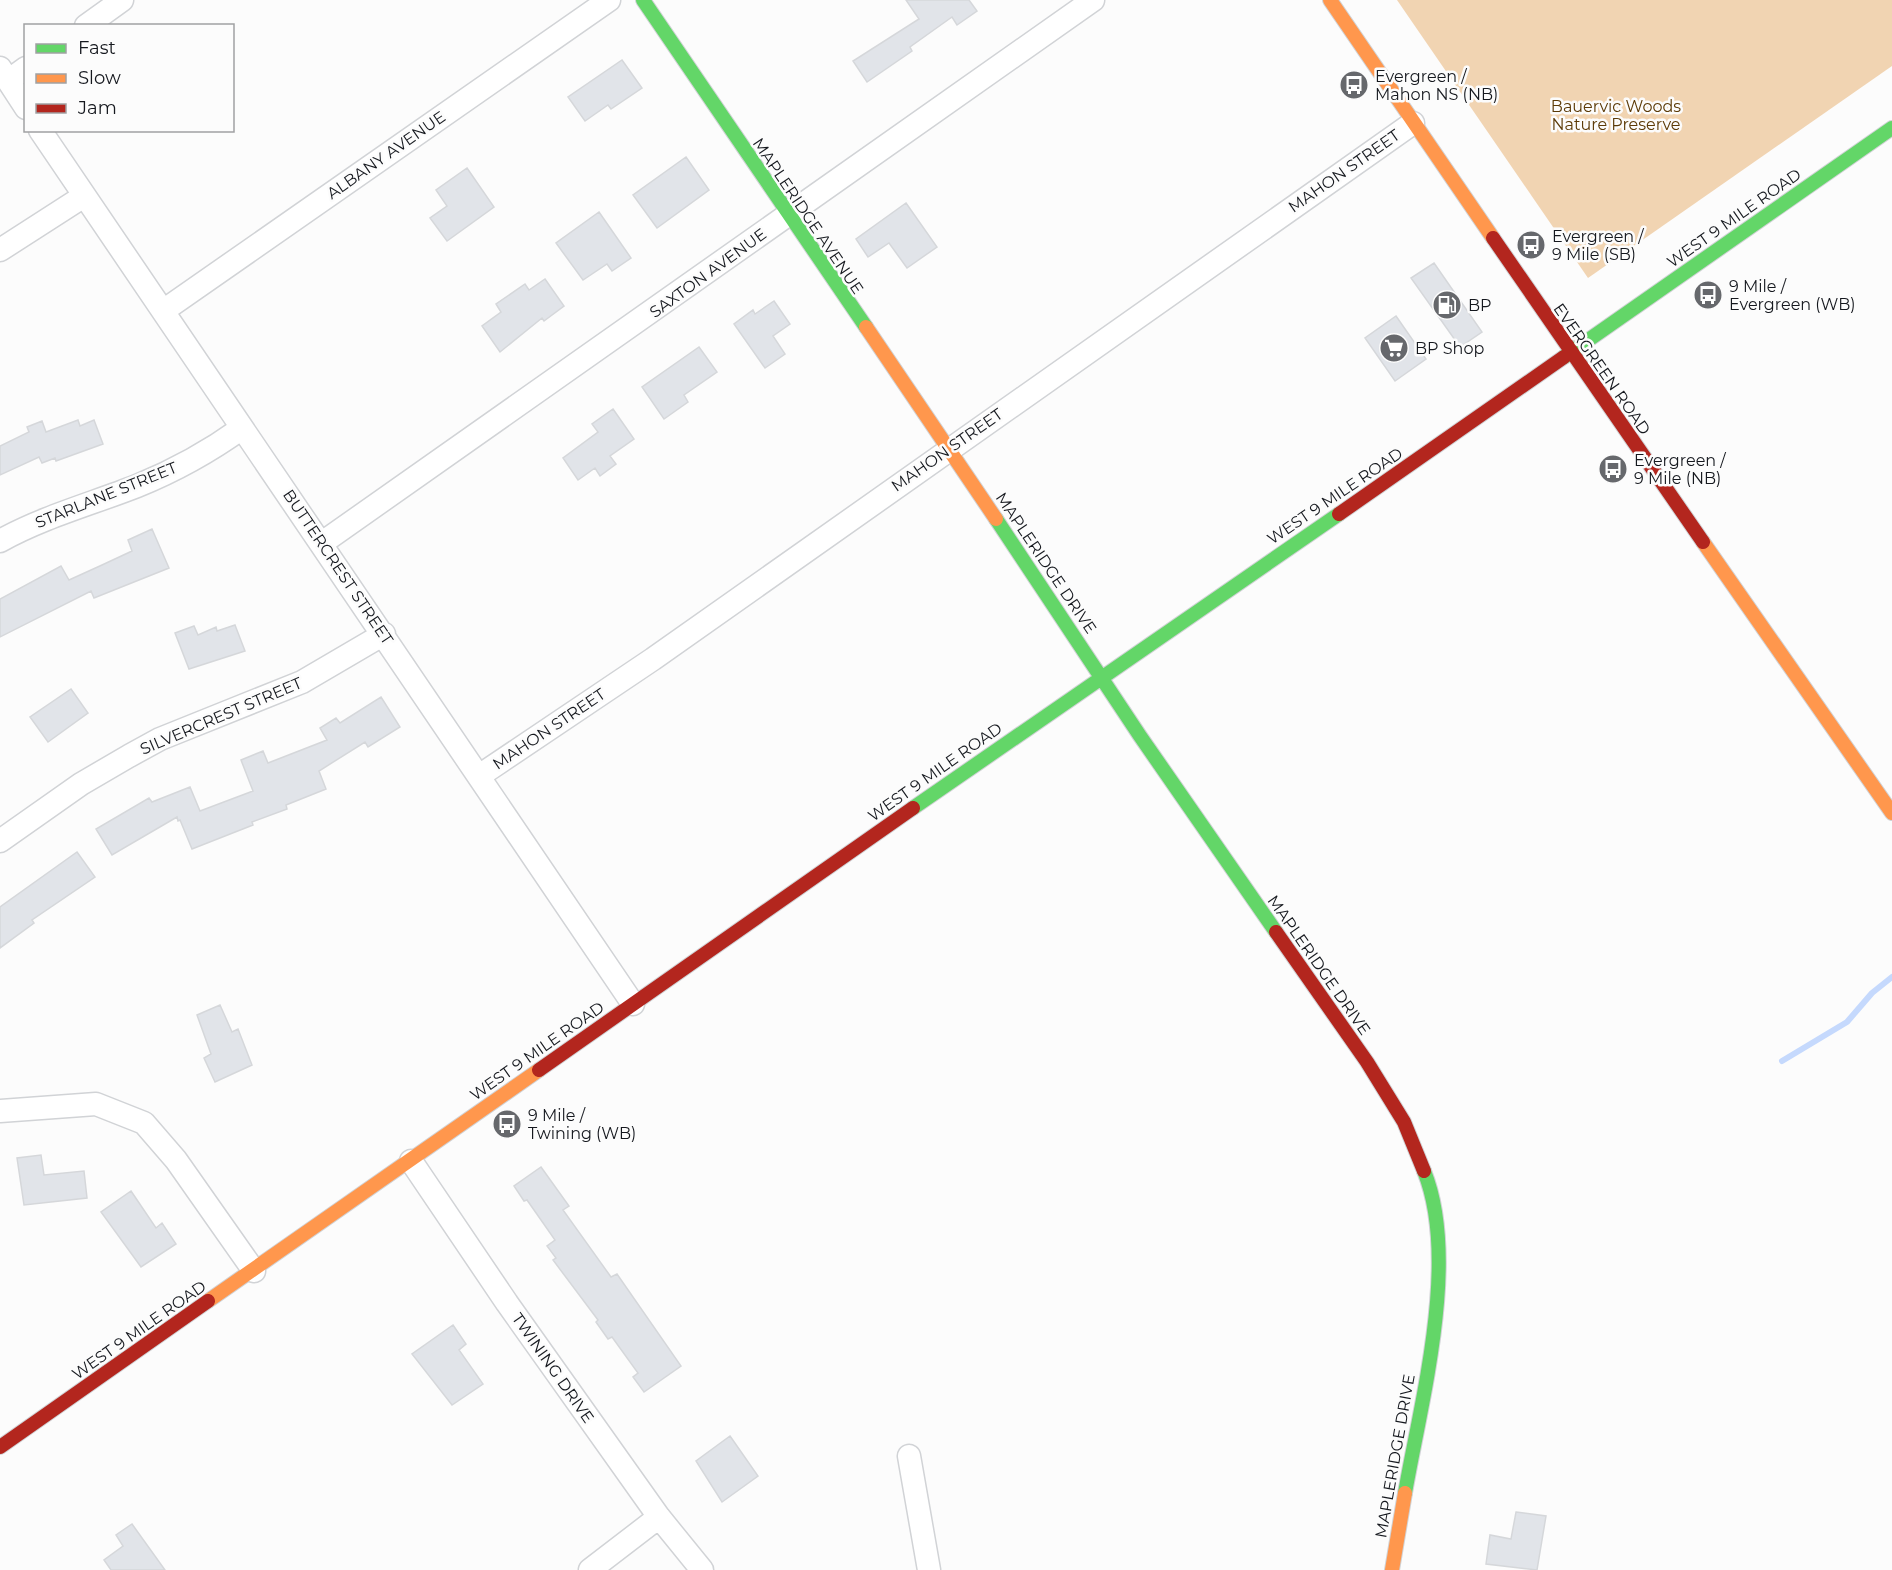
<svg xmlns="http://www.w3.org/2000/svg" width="1892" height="1570" font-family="Montserrat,sans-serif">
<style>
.forest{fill:#f1d4b2}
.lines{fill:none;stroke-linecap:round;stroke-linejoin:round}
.stream{stroke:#c5d9fd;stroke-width:6}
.building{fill:#e1e4e9;stroke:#d5d7da;stroke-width:1.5}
.street-casing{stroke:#d1d3d6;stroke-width:25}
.fast-casing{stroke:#d1d3d6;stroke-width:16}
.slow-casing{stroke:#d1d3d6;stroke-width:16}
.jam-casing{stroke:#d1d3d6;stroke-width:16}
.street{stroke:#fff;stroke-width:22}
.fast{stroke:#63d668;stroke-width:14}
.slow{stroke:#ff974d;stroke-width:14}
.jam{stroke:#b3261e;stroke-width:14}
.labels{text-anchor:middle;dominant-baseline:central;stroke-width:5;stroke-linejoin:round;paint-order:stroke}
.poi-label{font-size:16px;fill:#15181e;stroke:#fcfcfc;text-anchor:start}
.park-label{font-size:16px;fill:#5c3a06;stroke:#fcfcfc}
.street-label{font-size:16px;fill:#15181e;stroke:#fcfcfc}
</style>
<rect width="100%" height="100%" fill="#fcfcfc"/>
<path class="forest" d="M1397,0H1892V66L1588,278Z"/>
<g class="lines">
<path class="stream" d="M1782,1061L1847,1022L1872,993L1892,977"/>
</g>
<path class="building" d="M906,0H969L977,11L957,25L952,17L910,47L912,51L867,82L853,61L919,19Z
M622,60L642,88L611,109L608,105L585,121L568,97Z
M686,157L709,190L657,228L633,195Z
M467,168L494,207L447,241L430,218L447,206L436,190Z
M906,203L937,247L907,268L889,243L868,257L856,239Z
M599,212L631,258L612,271L607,264L583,280L556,243Z
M1434,263L1482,332L1460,347L1411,278Z
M545,279L564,306L544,321L542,318L500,352L482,326L501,312L496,304L525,284L529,290Z
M774,301L790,324L773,336L785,354L765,368L734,324L753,310L755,314Z
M1396,316L1426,359L1395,381L1365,338Z
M699,347L717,372L684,395L688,402L664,419L642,387Z
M613,409L634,439L610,456L616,464L600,476L595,468L578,480L563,458L598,432L592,424Z
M78,420L80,426L94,420L103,444L56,461L55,458L42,463L39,457L0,475V446L29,432L27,427L42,421L46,432Z
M152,529L169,568L94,598L91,591L0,637V599L61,566L69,580L102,565L132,551L128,540Z
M235,625L245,651L189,669L175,633L194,626L198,635L216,627L217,631Z
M71,689L88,713L48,742L30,717Z
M381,697L400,727L368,747L365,742L319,771L326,789L286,805L287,809L252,822L253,825L192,849L180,820L178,821L177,817L112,855L96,829L149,798L152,802L190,787L200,811L253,791L241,760L263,751L268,763L327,740L320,728L336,718L340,723Z
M77,852L95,877L32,920L34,923L0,948V907Z
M220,1005L232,1032L238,1029L252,1065L215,1082L204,1058L211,1054L197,1015Z
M41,1155L44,1175L84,1171L87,1198L24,1205L17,1158Z
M541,1167L569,1206L563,1210L611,1277L617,1274L681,1366L644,1392L633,1377L638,1373L612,1337L608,1339L596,1322L598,1320L553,1260L556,1258L547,1246L555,1240L527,1200L524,1201L514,1186Z
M131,1191L156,1228L162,1223L176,1244L141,1267L101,1212Z
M453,1325L466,1344L459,1350L483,1384L452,1405L412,1354Z
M730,1436L758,1476L722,1502L696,1461Z
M1516,1512L1546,1516L1537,1570L1486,1564L1490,1535L1511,1539Z
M132,1524L165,1570H111L104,1560L123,1546L116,1535Z"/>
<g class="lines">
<g class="street-casing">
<path id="street" d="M86,26L122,0
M0,68L26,108
M8,81L26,68
M40,130L633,1004
M0,250L84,196
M163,311L609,0
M0,541C43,517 91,504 137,486C174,471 210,451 242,428
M322,543L1093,0
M479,776L653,659L1413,123
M0,841L81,784L129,756L160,739L302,682L384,634
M0,1111L96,1104L144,1123L176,1160L254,1271
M411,1161L507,1303L659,1517L702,1570
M909,1456L929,1570
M590,1570L659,1517"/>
</g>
<g class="fast-casing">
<path id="fast" d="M643,0L866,327
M1564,357L1892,128
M996,519L1140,736L1276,932
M913,808L1339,514
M1405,1493C1421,1401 1460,1260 1424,1171"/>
</g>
<g class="slow-casing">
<path id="slow" d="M1330,0L1493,238
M866,327L996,519
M1703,542L1892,813
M208,1301L539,1070
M1392,1570L1405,1493"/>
</g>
<g class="jam-casing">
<path id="jam" d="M1493,238L1703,542
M1339,514L1564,357
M1276,932L1367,1062L1404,1122L1424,1171
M539,1070L913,808
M0,1447L208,1301"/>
</g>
<use href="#street" class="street"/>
<use href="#fast" class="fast"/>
<use href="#slow" class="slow"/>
<use href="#jam" class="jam"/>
</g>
<defs>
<g id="bus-disc" transform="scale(1.5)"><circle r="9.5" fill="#66686c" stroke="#fcfcfc"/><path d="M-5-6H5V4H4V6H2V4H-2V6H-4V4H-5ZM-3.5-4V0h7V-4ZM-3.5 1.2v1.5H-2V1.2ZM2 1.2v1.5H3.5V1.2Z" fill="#fff"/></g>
<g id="fuel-disc" transform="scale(1.5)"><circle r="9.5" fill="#66686c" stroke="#fcfcfc"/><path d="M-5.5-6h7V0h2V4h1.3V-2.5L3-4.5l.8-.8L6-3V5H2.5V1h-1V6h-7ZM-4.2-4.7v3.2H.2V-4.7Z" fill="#fff"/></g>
<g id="supermarket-disc" transform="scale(1.5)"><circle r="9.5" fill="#66686c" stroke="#fcfcfc"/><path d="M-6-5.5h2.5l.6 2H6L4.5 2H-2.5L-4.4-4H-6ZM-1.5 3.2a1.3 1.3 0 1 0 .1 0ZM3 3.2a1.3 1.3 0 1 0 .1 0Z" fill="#fff"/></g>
</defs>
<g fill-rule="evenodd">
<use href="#bus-disc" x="1354" y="85"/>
<use href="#bus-disc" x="1531" y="245"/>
<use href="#bus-disc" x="1708" y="295"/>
<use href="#fuel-disc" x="1447" y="305"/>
<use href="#supermarket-disc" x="1394" y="348"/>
<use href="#bus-disc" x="1613" y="469"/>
<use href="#bus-disc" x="507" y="1124"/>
</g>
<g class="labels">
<g class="poi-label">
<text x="1375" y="76">Evergreen /<tspan x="1375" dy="18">Mahon NS (NB)</tspan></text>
<text x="1552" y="236">Evergreen /<tspan x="1552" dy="18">9 Mile (SB)</tspan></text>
<text x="1729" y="286">9 Mile /<tspan x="1729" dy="18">Evergreen (WB)</tspan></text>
<text x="1468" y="305">BP</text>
<text x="1415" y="348">BP Shop</text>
<text x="1634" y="460">Evergreen /<tspan x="1634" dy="18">9 Mile (NB)</tspan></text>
<text x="528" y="1115">9 Mile /<tspan x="528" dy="18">Twining (WB)</tspan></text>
</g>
<g class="park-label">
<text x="1616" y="106">Bauervic Woods<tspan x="1616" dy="18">Nature Preserve</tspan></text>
</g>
<g class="street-label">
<text transform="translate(386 155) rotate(-35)">ALBANY AVENUE</text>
<text transform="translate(1344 171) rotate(-35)">MAHON STREET</text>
<text transform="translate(808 216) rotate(56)">MAPLERIDGE AVENUE</text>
<text transform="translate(1734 218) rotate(-35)">WEST 9 MILE ROAD</text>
<text transform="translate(708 273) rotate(-36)">SAXTON AVENUE</text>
<text transform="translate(1602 369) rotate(55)">EVERGREEN ROAD</text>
<text transform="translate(947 450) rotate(-35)">MAHON STREET</text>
<text transform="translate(106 495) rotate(-22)">STARLANE STREET</text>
<text transform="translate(1335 496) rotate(-34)">WEST 9 MILE ROAD</text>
<text transform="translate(1046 563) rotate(56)">MAPLERIDGE DRIVE</text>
<text transform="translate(338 567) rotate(56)">BUTTERCREST STREET</text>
<text transform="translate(221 716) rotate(-23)">SILVERCREST STREET</text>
<text transform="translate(549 729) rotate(-34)">MAHON STREET</text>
<text transform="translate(935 772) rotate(-35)">WEST 9 MILE ROAD</text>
<text transform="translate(1319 965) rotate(55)">MAPLERIDGE DRIVE</text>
<text transform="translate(537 1051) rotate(-35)">WEST 9 MILE ROAD</text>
<text transform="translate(139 1330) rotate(-35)">WEST 9 MILE ROAD</text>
<text transform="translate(553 1368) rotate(55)">TWINING DRIVE</text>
<text transform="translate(1395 1456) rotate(-80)">MAPLERIDGE DRIVE</text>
</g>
</g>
<rect x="24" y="24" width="210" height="108" fill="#fcfcfc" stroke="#a0a1a3" stroke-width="1.5"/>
<rect x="36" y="44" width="30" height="9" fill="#63d668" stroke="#a0a1a3" stroke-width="1.5"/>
<text x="78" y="54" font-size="18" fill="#15181e">Fast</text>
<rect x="36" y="74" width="30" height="9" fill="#ff974d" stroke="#a0a1a3" stroke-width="1.5"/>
<text x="78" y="84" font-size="18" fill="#15181e">Slow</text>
<rect x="36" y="104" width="30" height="9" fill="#b3261e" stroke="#a0a1a3" stroke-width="1.5"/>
<text x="78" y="114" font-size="18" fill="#15181e">Jam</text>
</svg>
